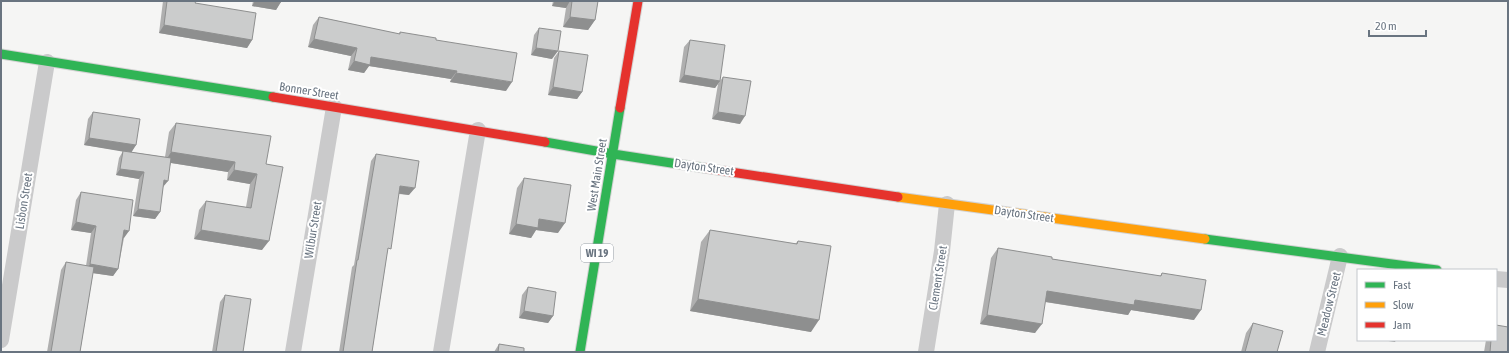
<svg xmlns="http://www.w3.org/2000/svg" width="1509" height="353" font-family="'Asap Condensed',sans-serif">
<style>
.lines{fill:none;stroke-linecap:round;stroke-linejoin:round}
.fast-casing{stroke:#d1d1d1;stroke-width:11}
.slow-casing{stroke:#d1d1d1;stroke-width:11}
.jam-casing{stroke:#d1d1d1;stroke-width:11}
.street{stroke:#cacacb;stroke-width:16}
.fast{stroke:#30b455;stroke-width:9}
.slow{stroke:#ff9f0a;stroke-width:9}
.jam{stroke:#e5322d;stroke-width:9}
.wall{fill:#afafaf}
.shaded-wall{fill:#8e8f8f}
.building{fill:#cbcccc;stroke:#8e8f8f}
.labels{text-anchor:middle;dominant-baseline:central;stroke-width:4;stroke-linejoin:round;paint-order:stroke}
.shield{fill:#fff;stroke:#969ea6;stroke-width:1}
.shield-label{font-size:11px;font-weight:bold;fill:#697480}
.street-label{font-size:12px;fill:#697480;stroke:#fff}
</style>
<rect width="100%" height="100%" fill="#f5f5f4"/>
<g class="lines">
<g class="fast-casing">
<path id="fast" d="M1,54L273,97
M545,142L613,154L704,168
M1205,239L1437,270
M580,352L620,108"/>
</g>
<g class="slow-casing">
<path id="slow" d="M898,197L1205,239"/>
</g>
<g class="jam-casing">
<path id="jam" d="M273,97L545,142
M620,108L638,1
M704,168L898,197"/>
</g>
<path class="street" d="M1496,279L1508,280
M1,340L47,62
M293,352L334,107
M441,352L478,130
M926,352L942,251L947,204
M1317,352L1340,256"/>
<use href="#fast" class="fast"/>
<use href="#slow" class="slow"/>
<use href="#jam" class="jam"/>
</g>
<path class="wall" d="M163,1H196L195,3L252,40L247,48L159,33Z
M253,1H281L276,10L252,6Z
M553,1H598L595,20L588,30L563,27L566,8L552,6Z
M319,17L399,34L400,32L436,40L506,91L450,82L451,79L369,66L364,73L348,70L351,56L308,47L313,25Z
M539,28L552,59L531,55L534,35Z
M690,40L720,81L715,88L679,82L684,47Z
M559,51L582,92L577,99L548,95L554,58Z
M723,77L740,124L712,119L718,84Z
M93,112L136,145L131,152L165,157L169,132L176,123L266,164L262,250L194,239L199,210L206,201L246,207L250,184L227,180L228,172L171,163L163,187L160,212L155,219L133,216L139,179L116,175L119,158L123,151L84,145L88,119Z
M376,154L409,195L399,194L387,254L372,352H339L352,267L354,265L371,161Z
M524,178L558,233L536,230L531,238L509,234L517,188Z
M81,192L124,238L118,269L113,276L93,273L80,352H47L61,270L66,262L86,266L91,233L71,230L76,200Z
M710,230L795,244L798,241L811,332L690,311L701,242Z
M998,248L1052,259L1160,276L1162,273L1194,320L1131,310L1128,315L1045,302L1035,333L980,324L991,258Z
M528,287L553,316L548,323L519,318L522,295Z
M225,295L243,352H212L220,302Z
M1253,323L1277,352H1241L1246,333Z
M1486,340H1496L1508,352H1484Z
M499,344L524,352H494Z"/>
<path class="shaded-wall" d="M255,1H272L281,2L276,10L252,6Z
M555,1H570L566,8L552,6Z
M570,17L595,20L588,30L563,27Z
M164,25L252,40L247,48L159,33Z
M314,39L357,48L351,56L308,47Z
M536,48L558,51L552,59L531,55Z
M371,57L457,71L451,79L369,66L364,73L348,70L354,61Z
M456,73L512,82L506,91L450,82Z
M684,75L720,81L715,88L679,82Z
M553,87L582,92L577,99L548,95Z
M718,112L745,116L740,124L712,119Z
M89,138L136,145L131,153L84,145Z
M171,152L235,162L228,172L165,162Z
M120,169L144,172L139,179L116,175Z
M234,170L257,174L250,184L227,180Z
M164,180L168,181L163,187Z
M400,186L415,188L409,195L395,193Z
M138,209L160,212L155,219L133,216Z
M539,219L565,223L558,233L536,230L531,238L509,234L516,224Z
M76,222L96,226L91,233L71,230Z
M124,230L129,231L124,238L119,237Z
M201,230L269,241L262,250L194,239Z
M90,264L118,269L113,276L85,272Z
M1047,291L1135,300L1201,310L1194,320L1131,310L1128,315L1040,301Z
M698,299L819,320L811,332L690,311Z
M524,311L553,316L548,323L519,318Z
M987,315L1042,324L1035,333L980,324Z
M1382,340H1396L1395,342Z"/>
<path class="building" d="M167,1H196L195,3L256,13L252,40L164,25Z
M272,1H281V2Z
M572,1H598L595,20L570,17Z
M319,17L400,34V32L436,38V40L517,53L512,82L456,73L457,71L371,57L370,65L354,61L357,48L314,39Z
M539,28L561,31L558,51L536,48Z
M690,40L725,45L720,81L684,75Z
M559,51L588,55L582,92L553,87Z
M723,77L751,81L745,116L718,112Z
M93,112L140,119L136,145L89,138Z
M176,123L271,136L266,164L283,167L269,241L201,230L206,201L251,208L257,174L234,170L235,162L171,152Z
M123,151L171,158L168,181L164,180L160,212L138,209L144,172L120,169Z
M376,154L419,161L415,188L400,186L391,249L388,248L372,352H343L357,260H358Z
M524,178L571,185L565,223L539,219L538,228L516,224Z
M81,192L133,200L129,231L124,230L118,269L90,264L96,226L76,222Z
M710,230L797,244L798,241L831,246L819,320L698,299Z
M998,248L1052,257V259L1161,276L1162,273L1206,280L1201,310L1135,300L1134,305L1047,291L1042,324L987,315Z
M66,262L94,267L80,352H51Z
M528,287L556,292L553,316L524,311Z
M225,295L251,299L243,352H216Z
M1253,323L1283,331L1277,352H1245Z
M1496,325L1508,327V352H1490L1491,340H1496Z
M499,344L524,348V352H498Z"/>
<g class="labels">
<rect class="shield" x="581" y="244" width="32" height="18" rx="3"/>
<g class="shield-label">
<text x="597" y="253">WI 19</text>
</g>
<g class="street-label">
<text transform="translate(309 91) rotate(9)">Bonner Street</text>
<text transform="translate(704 167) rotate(8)">Dayton Street</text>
<text transform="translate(597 175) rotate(-81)">West Main Street</text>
<text transform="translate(24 201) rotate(-81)">Lisbon Street</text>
<text transform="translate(1024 214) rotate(8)">Dayton Street</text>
<text transform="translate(313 230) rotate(-81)">Wilbur Street</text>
<text transform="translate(938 278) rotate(-81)">Clement Street</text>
<text transform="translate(1329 304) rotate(-76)">Meadow Street</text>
</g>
</g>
<rect width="1509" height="353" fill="none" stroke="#697480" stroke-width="4"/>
<rect x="1357" y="269" width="140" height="72" fill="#ffffff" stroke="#c3c7cc"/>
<rect x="1365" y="282" width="20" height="6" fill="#30b455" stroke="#c3c7cc"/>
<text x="1393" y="289" font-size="12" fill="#697480">Fast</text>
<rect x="1365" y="302" width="20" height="6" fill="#ff9f0a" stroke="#c3c7cc"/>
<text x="1393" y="309" font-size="12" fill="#697480">Slow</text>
<rect x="1365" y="322" width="20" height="6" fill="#e5322d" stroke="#c3c7cc"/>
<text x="1393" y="329" font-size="12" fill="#697480">Jam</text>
<path d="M1369 30v6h57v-6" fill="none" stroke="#697480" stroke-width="2"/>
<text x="1375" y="30" font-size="12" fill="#697480" stroke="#ffffff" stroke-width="3" paint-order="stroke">20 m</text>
</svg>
